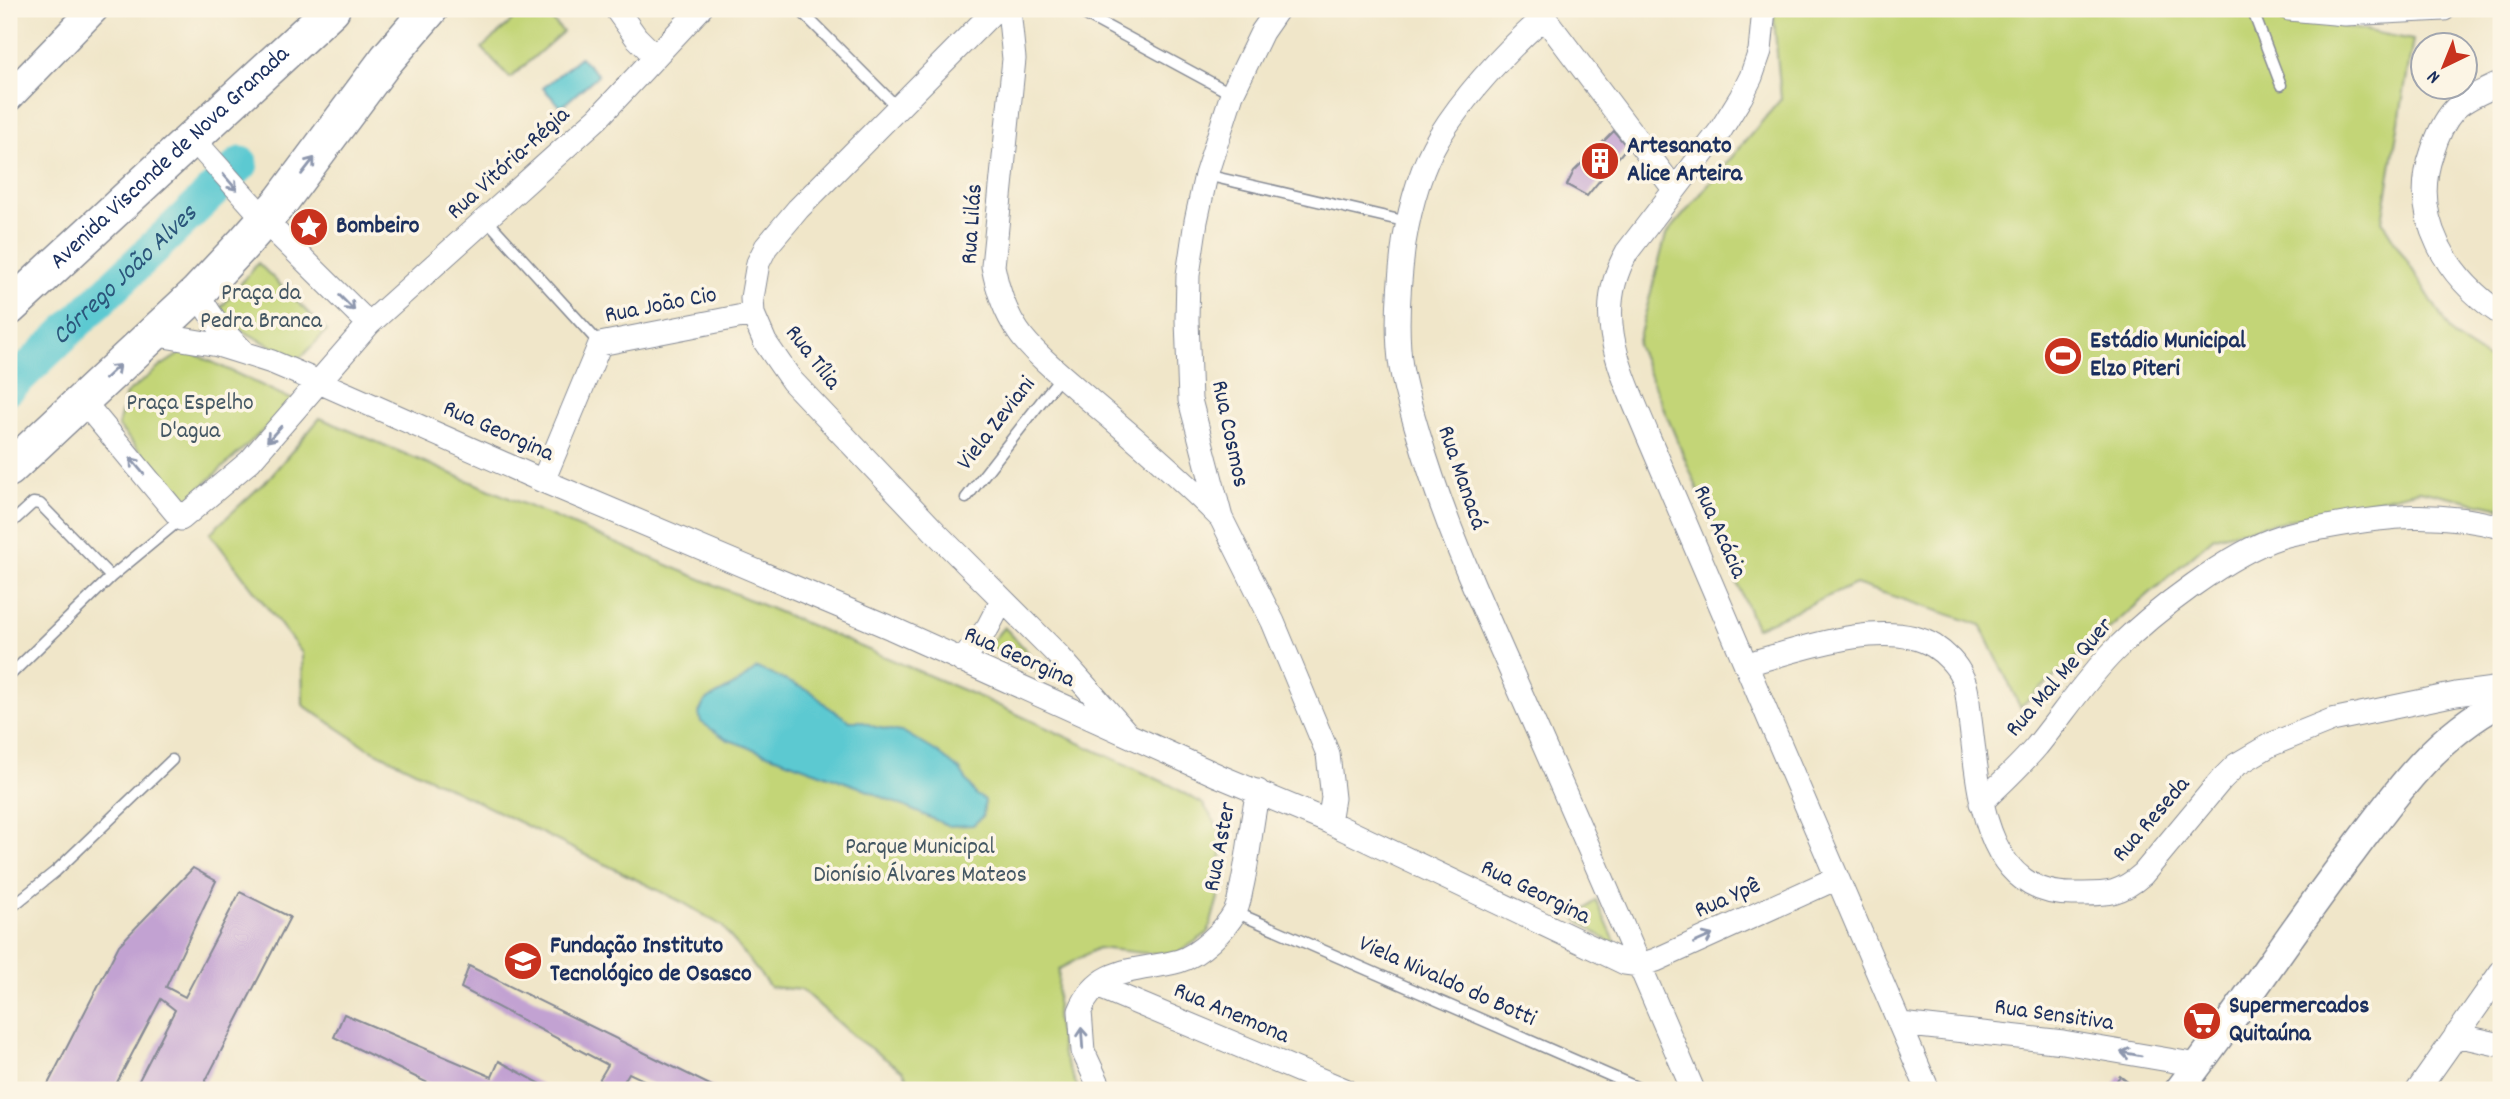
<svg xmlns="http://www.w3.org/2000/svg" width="2510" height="1099" font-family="Dekko,sans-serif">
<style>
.green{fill:#c3d577;stroke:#6f826a;stroke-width:2}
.water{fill:#5cc9d1;stroke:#3c7c98;stroke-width:2}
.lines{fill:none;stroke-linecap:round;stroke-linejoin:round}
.river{stroke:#5cc9d1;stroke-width:35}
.building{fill:#c2a2d2}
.service-casing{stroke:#868a94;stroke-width:13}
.minor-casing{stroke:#868a94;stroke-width:25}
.tertiary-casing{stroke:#868a94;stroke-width:31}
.primary-casing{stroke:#868a94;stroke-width:38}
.service{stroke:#fff;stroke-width:10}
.minor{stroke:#fff;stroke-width:23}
.tertiary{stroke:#fff;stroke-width:28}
.primary{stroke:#fff;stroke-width:35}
.oneway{stroke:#8d97ae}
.labels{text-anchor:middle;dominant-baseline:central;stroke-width:7;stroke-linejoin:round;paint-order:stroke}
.poi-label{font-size:24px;font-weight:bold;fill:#1b2f5e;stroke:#fcf5e5;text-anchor:start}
.street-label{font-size:24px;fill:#1b2f5e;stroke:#fcf5e5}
.park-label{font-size:24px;fill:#455864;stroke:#fcf5e5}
.water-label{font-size:26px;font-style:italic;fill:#2b567b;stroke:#fcf5e5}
</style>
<rect width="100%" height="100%" fill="#fcf5e5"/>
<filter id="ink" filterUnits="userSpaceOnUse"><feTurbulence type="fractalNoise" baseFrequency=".0143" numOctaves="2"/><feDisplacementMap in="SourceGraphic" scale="14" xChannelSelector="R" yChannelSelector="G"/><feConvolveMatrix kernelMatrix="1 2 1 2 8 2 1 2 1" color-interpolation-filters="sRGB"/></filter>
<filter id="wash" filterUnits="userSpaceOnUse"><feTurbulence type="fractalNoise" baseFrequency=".00686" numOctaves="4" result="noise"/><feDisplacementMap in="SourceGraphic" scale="28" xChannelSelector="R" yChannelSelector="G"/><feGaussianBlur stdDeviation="1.57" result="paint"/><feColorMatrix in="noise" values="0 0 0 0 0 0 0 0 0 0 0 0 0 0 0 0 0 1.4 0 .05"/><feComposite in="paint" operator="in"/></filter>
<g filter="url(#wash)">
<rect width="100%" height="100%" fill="#f0e6c9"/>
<path class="green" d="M525,9H542L563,32L510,78L482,48Z
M1773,9H2256L2413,40L2382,221L2455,338L2501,367V508L2420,490L2214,537L2020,707L1981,625L1856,584L1756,628L1637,345L1666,235L1781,99Z
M258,263L327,331L298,360L214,316Z
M186,350L295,401L184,503L118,426L126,394L161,366Z
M320,418L982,698L1170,785L1203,804L1222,833L1220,891L1208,933L1178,953H1143L1098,948L1059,969L1056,1017L1063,1055L1079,1090H914L903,1071L857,1039L802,990L770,987L722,926L682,902L366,747L303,705L302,653L210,533L269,478Z
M1004,627L1027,651L1040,672L988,646Z
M1596,900L1618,948L1576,919Z"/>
<path class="water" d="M580,57L598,75L561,107L543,88Z
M757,668L812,692L827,706L850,721H861L875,727L905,733L937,752L960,770L976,795L985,800L983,816L973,825L949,826L859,787L726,739L701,722L699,713L705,701L738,683Z"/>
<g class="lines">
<path class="river" id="s1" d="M9,387L241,164"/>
</g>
<g id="blocks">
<path class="building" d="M1614,131L1627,147L1587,196L1567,185L1574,171Z
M193,868L216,881L166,987L185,997L240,892L290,917L201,1090H134L175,1010L161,999L113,1090H45L119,945Z
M469,966L720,1090H665L629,1073L619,1090H593L608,1065L461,988Z
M344,1014L492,1077L499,1061L552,1090H442L334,1037Z
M2120,1076L2138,1090H2110Z"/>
</g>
</g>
<g filter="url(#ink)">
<use href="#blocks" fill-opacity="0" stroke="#868a94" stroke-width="2"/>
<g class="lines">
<g class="service-casing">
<path id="service" d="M799,9L898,108
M1075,9L1232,94
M2252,9L2281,85
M1206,175L1408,222
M487,220L600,344
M966,498L1062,375
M9,525L33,503L40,504L111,577
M9,676L111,577L181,519
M9,909L56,871L172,760
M1235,912L1643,1090"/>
</g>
<g class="minor-casing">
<path id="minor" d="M616,9L636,37L655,56
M996,9L798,209L766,247L758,263L752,298L753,314L765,342L792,381L938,535L1058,655L1126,732
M1009,9L1014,59L993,266C997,288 1005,312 1018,331C1032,353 1072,384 1092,402C1136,439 1180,477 1221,518
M1278,9L1262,32L1232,94L1206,175L1196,221L1188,275L1187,320L1190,400L1221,518L1273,622L1328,754L1333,798L1329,822
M1538,9L1674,189
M1764,9L1760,51L1751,77L1741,97L1720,131L1627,252C1590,316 1623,375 1648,436L1928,1090
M2289,9L2345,14L2444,9
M1544,17C1505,52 1467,92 1439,137C1420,169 1410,207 1404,243C1399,282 1395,328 1401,367C1405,390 1412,413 1419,436C1446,529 1487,616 1526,705C1583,833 1638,961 1693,1090
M2501,83C2486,91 2466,97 2454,110C2443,122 2437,137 2432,153C2409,218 2448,278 2501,314
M192,138L277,233L369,324
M198,292C208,315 223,332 241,349
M152,334L218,345L272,362L319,382L543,481L891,628L1219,776L1329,822L1625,963L1640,965L1656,960L1837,878
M82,400L181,519L250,461L369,324L598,118L700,9
M543,481L600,344L753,314
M962,661L988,627L1002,600
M1748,664C1797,650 1887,617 1934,646C1945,653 1957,665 1962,677C1968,688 1968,706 1970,719C1979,786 1981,895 2074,894C2106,894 2118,896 2143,874L2221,780L2236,765L2270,745L2332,720L2456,694L2501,688
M1981,803C2000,784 2020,766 2037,746C2063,714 2085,680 2114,651C2152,613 2229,553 2280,537C2295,532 2312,530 2327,527C2391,515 2438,511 2501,527
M1097,986L1345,1090
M1901,1024L2063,1042L2198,1065
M2456,1035L2501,1045
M1101,1090L1083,1051L1080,1011C1099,964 1140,972 1179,961C1199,955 1225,930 1235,912C1239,905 1240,894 1242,886C1249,855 1251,823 1258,791
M2418,1090L2501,972"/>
</g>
<g class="tertiary-casing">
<path id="tertiary" d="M9,97L94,9
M2179,1090C2239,1013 2292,930 2352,852C2396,793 2434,737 2501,702"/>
</g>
<g class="primary-casing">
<g id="primary">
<path id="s2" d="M9,308L332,9"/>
<path d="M9,469L198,292L243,244L282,200L387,59L430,9"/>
</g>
</g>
<use href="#service" class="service"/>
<use href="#minor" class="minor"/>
<use href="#tertiary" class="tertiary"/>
<use href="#primary" class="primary"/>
</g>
<defs><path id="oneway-shaft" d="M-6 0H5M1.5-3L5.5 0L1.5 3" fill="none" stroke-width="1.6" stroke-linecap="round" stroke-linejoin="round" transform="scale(1.75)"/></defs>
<g class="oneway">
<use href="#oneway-shaft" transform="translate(308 166) rotate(-52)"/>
<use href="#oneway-shaft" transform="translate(230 182) rotate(49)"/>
<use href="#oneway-shaft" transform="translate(347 303) rotate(45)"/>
<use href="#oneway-shaft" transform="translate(112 372) rotate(-43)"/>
<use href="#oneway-shaft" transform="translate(274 434) rotate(132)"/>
<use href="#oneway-shaft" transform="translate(137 466) rotate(-130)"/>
<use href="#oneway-shaft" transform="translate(1703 939) rotate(-24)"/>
<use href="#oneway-shaft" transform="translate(1082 1038) rotate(-94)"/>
<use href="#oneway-shaft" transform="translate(2131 1054) rotate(-170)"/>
</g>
</g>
<defs>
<g id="building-disc" transform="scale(2.0125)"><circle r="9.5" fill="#c8321e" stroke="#fcf5e5"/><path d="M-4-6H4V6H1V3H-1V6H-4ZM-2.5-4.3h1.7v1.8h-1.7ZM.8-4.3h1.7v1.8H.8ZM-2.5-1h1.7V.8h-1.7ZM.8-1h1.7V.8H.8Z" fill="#fff"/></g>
<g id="sight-disc" transform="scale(2.0125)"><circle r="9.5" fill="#c8321e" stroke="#fcf5e5"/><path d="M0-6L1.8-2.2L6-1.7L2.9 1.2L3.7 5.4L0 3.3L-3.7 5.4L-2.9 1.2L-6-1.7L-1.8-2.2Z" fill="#fff"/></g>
<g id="stadium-disc" transform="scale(2.0125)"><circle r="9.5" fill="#c8321e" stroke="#fcf5e5"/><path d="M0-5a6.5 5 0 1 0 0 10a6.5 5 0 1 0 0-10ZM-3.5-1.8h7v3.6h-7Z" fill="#fff"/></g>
<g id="school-disc" transform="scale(2.0125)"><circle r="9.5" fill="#c8321e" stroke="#fcf5e5"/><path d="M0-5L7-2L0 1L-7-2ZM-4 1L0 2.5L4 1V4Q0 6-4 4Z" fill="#fff"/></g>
<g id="supermarket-disc" transform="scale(2.0125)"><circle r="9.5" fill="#c8321e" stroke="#fcf5e5"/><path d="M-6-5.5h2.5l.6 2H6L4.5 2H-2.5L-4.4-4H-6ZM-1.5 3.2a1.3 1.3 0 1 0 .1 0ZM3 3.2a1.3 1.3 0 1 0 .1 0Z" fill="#fff"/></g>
</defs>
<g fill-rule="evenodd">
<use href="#building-disc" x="1600" y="161"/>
<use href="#sight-disc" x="309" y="227"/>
<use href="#stadium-disc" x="2063" y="356"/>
<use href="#school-disc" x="523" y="961"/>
<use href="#supermarket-disc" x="2202" y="1021"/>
</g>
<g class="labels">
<g class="poi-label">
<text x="1627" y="147">Artesanato<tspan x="1627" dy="28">Alice Arteira</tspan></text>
<text x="336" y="227">Bombeiro</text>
<text x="2090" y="342">Estádio Municipal<tspan x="2090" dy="28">Elzo Piteri</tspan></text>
<text x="550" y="947">Fundação Instituto<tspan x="550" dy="28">Tecnológico de Osasco</tspan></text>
<text x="2229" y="1007">Supermercados<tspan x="2229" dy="28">Quitaúna</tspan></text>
</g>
<g class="street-label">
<text stroke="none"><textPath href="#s2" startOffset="220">Avenida Visconde de Nova Granada</textPath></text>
<text transform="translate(509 164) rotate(-42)">Rua Vitória-Régia</text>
<text transform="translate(973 224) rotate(-86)">Rua Lilás</text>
<text transform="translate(661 306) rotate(-11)">Rua João Cio</text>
<text transform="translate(812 358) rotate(52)">Rua Tília</text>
<text transform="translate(997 424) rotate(-52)">Viela Zeviani</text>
<text transform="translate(498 432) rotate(24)">Rua Georgina</text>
<text transform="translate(1229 434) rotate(78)">Rua Cosmos</text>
<text transform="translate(1461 478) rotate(71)">Rua Manacá</text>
<text transform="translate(1719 532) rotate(66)">Rua Acácia</text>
<text transform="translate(1019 658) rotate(24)">Rua Georgina</text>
<text transform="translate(2060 678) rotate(-49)">Rua Mal Me Quer</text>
<text transform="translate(2152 820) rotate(-49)">Rua Reseda</text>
<text transform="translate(1221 847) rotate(-79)">Rua Aster</text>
<text transform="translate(1535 893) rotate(26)">Rua Georgina</text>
<text transform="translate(1728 899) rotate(-24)">Rua Ypê</text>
<text transform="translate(1447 982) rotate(24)">Viela Nivaldo do Botti</text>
<text transform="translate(1231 1014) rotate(23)">Rua Anemona</text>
<text transform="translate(2054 1016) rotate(8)">Rua Sensitiva</text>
</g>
<g class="park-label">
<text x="261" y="294">Praça da<tspan x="261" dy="28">Pedra Branca</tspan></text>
<text x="190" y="404">Praça Espelho<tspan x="190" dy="28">D'agua</tspan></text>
<text x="920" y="848">Parque Municipal<tspan x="920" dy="28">Dionísio Álvares Mateos</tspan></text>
</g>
<g class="water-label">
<text stroke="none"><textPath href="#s1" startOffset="161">Córrego João Alves</textPath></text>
</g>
</g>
<rect width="2510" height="1099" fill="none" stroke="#fcf5e5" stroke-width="35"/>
<g transform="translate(2444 66) rotate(223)"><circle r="33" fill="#fcf5e5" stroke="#a2a6af" stroke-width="2"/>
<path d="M0-5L12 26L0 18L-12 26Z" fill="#c8321e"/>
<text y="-10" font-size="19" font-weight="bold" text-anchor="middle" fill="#1b2f5e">N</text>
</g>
</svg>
